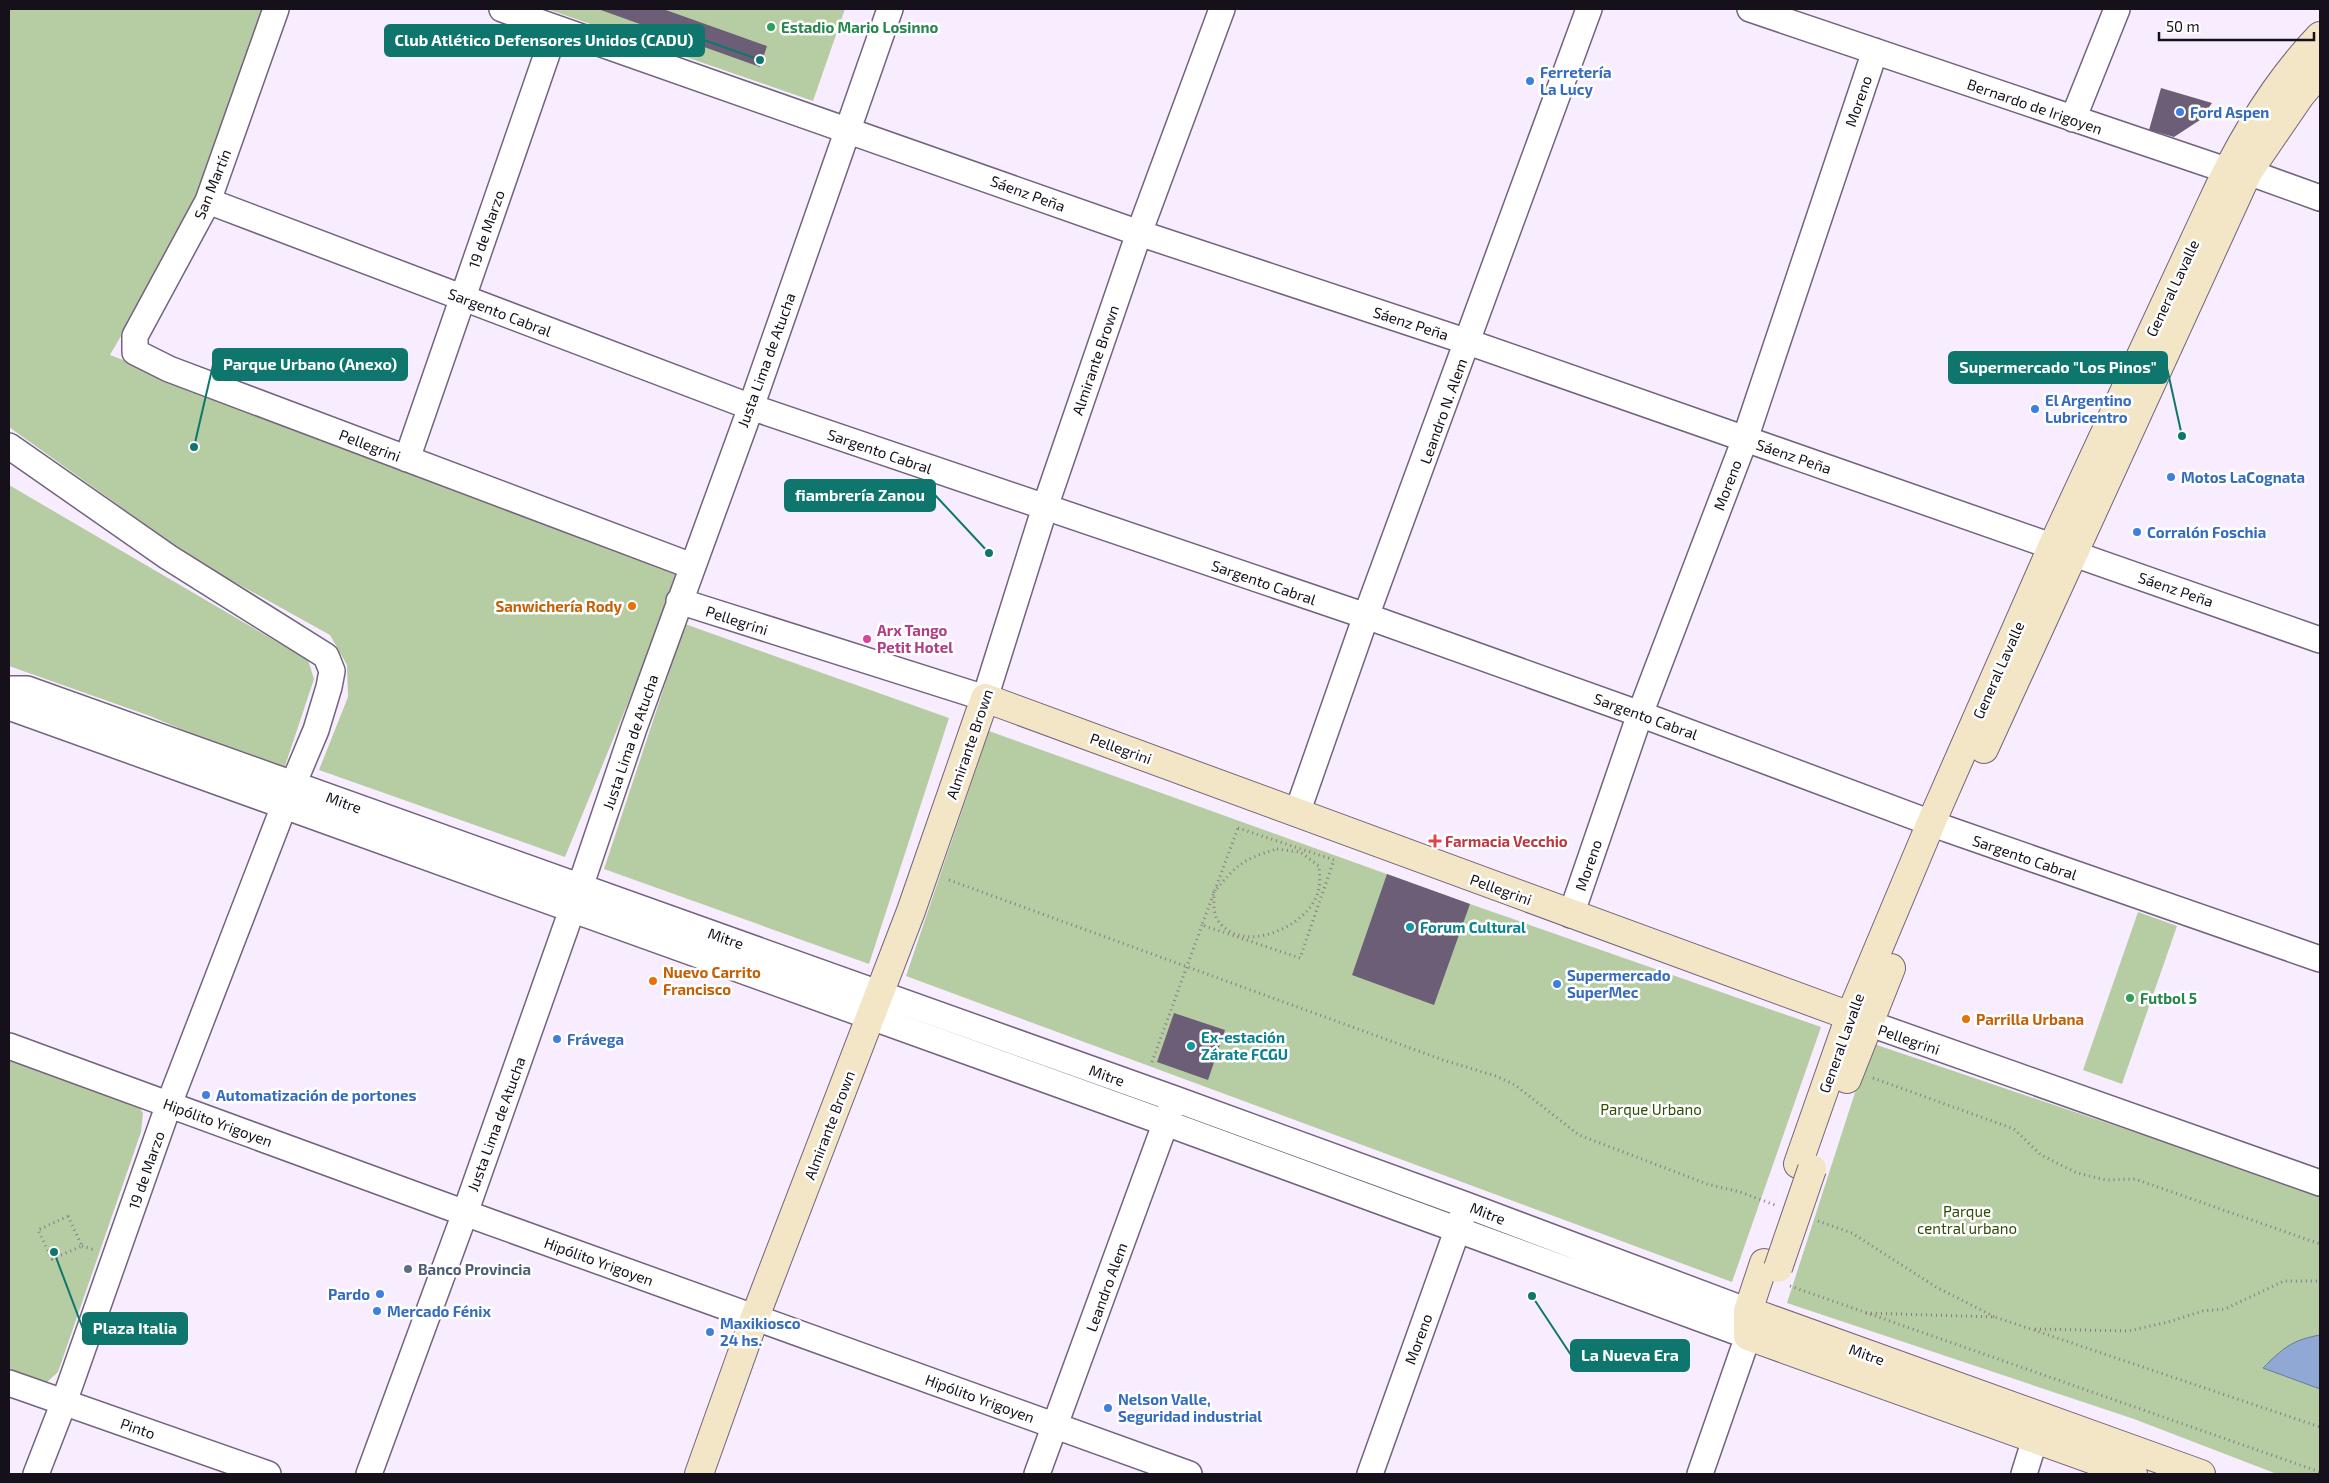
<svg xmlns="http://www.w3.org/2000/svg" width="2329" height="1483" font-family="'Exo 2',sans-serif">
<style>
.green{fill:#b6cca3}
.water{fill:#8fa8d4;stroke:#6b7a9c}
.building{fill:#6d5e77}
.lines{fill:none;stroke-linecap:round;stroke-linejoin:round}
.street-casing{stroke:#73637d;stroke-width:28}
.secondary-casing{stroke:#73637d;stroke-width:30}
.path{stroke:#857c8a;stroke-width:3;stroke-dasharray:1 4;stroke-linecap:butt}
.street{stroke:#fff;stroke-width:25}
.secondary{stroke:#f2e6c6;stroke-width:28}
.secondary-bridge-casing{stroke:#73637d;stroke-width:30;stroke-linecap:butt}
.secondary-bridge{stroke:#f2e6c6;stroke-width:28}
.leisure-dot{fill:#2e9e5b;stroke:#fff;stroke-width:2}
.shop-dot{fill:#3f7fe0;stroke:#fff;stroke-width:2}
.food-dot{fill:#e8710a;stroke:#fff;stroke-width:2}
.hotel-dot{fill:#d1479c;stroke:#fff;stroke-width:2}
.health-dot{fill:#e0444e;stroke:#fff;stroke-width:2}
.culture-dot{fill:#0f9aa8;stroke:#fff;stroke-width:2}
.service-dot{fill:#5c6f8a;stroke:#fff;stroke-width:2}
.labels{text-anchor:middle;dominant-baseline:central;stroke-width:5;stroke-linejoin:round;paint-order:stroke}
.leisure-label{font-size:15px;font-weight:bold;fill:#27864d;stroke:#fff;text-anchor:start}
.shop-label{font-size:15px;font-weight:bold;fill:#366cbe;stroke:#fff;text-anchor:start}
.street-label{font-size:15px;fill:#16101a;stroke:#fff}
.food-label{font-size:15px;font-weight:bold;fill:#c56008;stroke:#fff;text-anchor:start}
.hotel-label{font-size:15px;font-weight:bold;fill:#b23c85;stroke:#fff;text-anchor:start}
.health-label{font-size:15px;font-weight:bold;fill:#be3a42;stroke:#fff;text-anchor:start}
.culture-label{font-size:15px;font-weight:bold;fill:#0d838f;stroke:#fff;text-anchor:start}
.park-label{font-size:15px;fill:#2f4d04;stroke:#fff}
.service-label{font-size:15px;font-weight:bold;fill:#4e5e75;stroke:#fff;text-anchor:start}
.leader{fill:none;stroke:#0f766e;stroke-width:2}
.callout-dot{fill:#0f766e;stroke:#fff;stroke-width:2}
.callout{fill:#0f766e;stroke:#0f766e;stroke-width:2}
.callout-label{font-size:16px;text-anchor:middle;font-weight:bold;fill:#fff}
</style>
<rect width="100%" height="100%" fill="#f8edff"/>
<path class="green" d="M9,9H265L198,203L110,355L404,466L685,563L565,857L319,770L348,697L347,665L330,635L195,560L9,427Z
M547,9H845L813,101Z
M9,485L308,660L314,679L283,772L150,716L9,666Z
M685,624L949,718L869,964L604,869Z
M989,731L1470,904L1821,1027L1732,1282L906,976Z
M2138,912L2177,926L2122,1084L2083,1070Z
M1871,1043L2320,1195V1474H2277L2134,1419L1787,1303Z
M9,1059L136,1103L143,1113L141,1132L58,1372L46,1383L9,1375Z"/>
<path class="water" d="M2320,1335V1389L2263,1368C2283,1348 2292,1340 2320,1335Z"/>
<path class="building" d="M598,9H663L767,46L760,67Z
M2161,88L2212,103L2200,120L2174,137L2149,130Z
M1387,874L1470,904L1434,1005L1352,975Z
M1174,1013L1225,1030L1208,1080L1157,1062Z"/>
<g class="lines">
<g class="street-casing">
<path id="street" d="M276,9L208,201L135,336V352L169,369L692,566
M502,9L1139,233L1468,342L2320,640
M1750,9L2226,170L2248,172L2320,198
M2073,119L2117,9
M208,201L751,407L1366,616L1640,714L1947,829L2320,959
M9,446L168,557L326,656L332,671L329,687L316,730L284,806L169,1104L64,1402L36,1474
M407,459L556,28
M679,601L985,698L1045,507L1139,233L1222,9
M9,689H27L1175,1099L1466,1205L1748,1311
M9,707L1166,1123L1748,1336L1700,1474
M1297,813L1366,616L1589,9
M1571,915L1640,714L1745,439L1875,51
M1851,1017L2320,1183
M9,1046L465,1213L1189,1474
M9,1383L268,1474
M369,1474L465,1213L580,887L634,728L751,407L890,9
M1037,1474L1171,1108
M1370,1474L1463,1214
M2024,1474L2035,1439L2044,1421"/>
</g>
<g class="secondary-casing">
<path id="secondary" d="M1984,749L2248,172L2300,96L2320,72
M1847,1079L1891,968
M1798,1164L1850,1016L1931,823L2053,545L2209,209C2237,147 2273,85 2320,36
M1748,1311L2201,1474
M1748,1329V1311L1764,1263
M1748,1336L2133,1474
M699,1474L755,1317L911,911L985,698L1850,1016"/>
</g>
<path class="path" d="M1238,828L1334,860L1300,958L1202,925Z
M1277,849L1300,852L1319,866C1320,879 1321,891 1313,903C1296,931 1239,954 1217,919C1213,912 1214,900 1214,892C1237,865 1242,859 1277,849Z
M949,880L1443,1060L1496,1076L1515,1085L1579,1135L1707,1184L1740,1192L1775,1205
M1152,1062L1202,925
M1873,1078L2014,1129L2041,1155L2077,1173L2106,1180L2135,1179L2320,1244
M68,1216L82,1246L52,1259L38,1230Z
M1818,1221L1852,1233L1936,1287L1995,1317
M82,1246L95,1250
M1790,1286L2320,1472
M1866,1313L1995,1317L2320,1427
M2035,1329L2129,1331L2168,1322L2203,1311L2225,1309L2284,1281H2320"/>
<use href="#street" class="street"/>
<use href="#secondary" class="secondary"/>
<g class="secondary-bridge-casing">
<path id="secondary-bridge" d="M1778,1268L1812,1169"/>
</g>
<use href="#secondary-bridge" class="secondary-bridge"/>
</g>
<g class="leisure-dot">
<circle cx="771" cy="27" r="5"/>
<circle cx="2130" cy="998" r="5"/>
</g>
<g class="shop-dot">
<circle cx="1530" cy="81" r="5"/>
<circle cx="2180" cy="112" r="5"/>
<circle cx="2035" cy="409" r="5"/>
<circle cx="2171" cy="477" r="5"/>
<circle cx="2137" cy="532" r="5"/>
<circle cx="1557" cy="984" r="5"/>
<circle cx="557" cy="1039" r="5"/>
<circle cx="206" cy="1095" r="5"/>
<circle cx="380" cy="1294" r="5"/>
<circle cx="377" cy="1311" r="5"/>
<circle cx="710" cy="1332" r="5"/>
<circle cx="1108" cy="1408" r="5"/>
</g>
<g class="food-dot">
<circle cx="632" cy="606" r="5"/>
<circle cx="653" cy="981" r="5"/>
<circle cx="1966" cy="1019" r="5"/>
</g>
<circle class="hotel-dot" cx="867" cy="639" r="5"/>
<path class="health-dot" d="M1432.5 833.5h5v5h5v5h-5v5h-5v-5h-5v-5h5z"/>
<g class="culture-dot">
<circle cx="1410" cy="927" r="5"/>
<circle cx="1191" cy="1046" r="5"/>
</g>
<circle class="service-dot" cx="408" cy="1269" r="5"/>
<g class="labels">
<g class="leisure-label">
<text x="781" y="27">Estadio Mario Losinno</text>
<text x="2140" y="998">Futbol 5</text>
</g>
<g class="shop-label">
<text x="1540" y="72">Ferretería<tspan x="1540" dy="17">La Lucy</tspan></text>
<text x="2190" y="112">Ford Aspen</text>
<text x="2045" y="400">El Argentino<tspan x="2045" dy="17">Lubricentro</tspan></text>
<text x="2181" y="477">Motos LaCognata</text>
<text x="2147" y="532">Corralón Foschia</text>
<text x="1567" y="975">Supermercado<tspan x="1567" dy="17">SuperMec</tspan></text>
<text x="567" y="1039">Frávega</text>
<text x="216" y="1095">Automatización de portones</text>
<text x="370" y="1294" text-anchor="end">Pardo</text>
<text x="387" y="1311">Mercado Fénix</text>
<text x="720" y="1323">Maxikiosco<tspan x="720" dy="17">24 hs.</tspan></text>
<text x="1118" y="1399">Nelson Valle,<tspan x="1118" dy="17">Seguridad industrial</tspan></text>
</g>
<g class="street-label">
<text transform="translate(1858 101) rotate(-71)">Moreno</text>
<text transform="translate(2035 106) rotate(19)">Bernardo de Irigoyen</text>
<text transform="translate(212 184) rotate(-68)">San Martín</text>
<text transform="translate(1028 193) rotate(20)">Sáenz Peña</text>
<text transform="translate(486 229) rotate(-71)">19 de Marzo</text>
<text transform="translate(2172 288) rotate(-65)">General Lavalle</text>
<text transform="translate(500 312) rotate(21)">Sargento Cabral</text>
<text transform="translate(1411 323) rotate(18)">Sáenz Peña</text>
<text transform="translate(766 360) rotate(-70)">Justa Lima de Atucha</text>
<text transform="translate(1095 360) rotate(-71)">Almirante Brown</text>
<text transform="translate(1443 411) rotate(-70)">Leandro N. Alem</text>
<text transform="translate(370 445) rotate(21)">Pellegrini</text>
<text transform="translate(880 451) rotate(19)">Sargento Cabral</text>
<text transform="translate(1794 456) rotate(19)">Sáenz Peña</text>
<text transform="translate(1727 485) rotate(-69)">Moreno</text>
<text transform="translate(1264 582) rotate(19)">Sargento Cabral</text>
<text transform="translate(2176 589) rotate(19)">Sáenz Peña</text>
<text transform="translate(737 620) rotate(18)">Pellegrini</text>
<text transform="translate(1998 670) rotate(-66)">General Lavalle</text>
<text transform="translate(1646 716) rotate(20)">Sargento Cabral</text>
<text transform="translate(630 742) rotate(-71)">Justa Lima de Atucha</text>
<text transform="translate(969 744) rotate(-71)">Almirante Brown</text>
<text transform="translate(1121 748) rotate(20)">Pellegrini</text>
<text transform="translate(344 802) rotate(20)">Mitre</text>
<text transform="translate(2025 857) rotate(19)">Sargento Cabral</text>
<text transform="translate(1588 865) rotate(-71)">Moreno</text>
<text transform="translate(1501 889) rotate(20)">Pellegrini</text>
<text transform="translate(726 938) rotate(19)">Mitre</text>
<text transform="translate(1909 1039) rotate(19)">Pellegrini</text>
<text transform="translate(1841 1043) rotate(-70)">General Lavalle</text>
<text transform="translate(1107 1075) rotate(20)">Mitre</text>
<text transform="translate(218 1122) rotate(20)">Hipólito Yrigoyen</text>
<text transform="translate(496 1124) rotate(-70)">Justa Lima de Atucha</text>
<text transform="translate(829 1125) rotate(-69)">Almirante Brown</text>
<text transform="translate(146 1170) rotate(-71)">19 de Marzo</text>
<text transform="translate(1488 1213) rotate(21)">Mitre</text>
<text transform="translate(599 1261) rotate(20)">Hipólito Yrigoyen</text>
<text transform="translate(1106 1287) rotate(-70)">Leandro Alem</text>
<text transform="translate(1418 1339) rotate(-70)">Moreno</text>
<text transform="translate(1867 1354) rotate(20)">Mitre</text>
<text transform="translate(980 1398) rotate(20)">Hipólito Yrigoyen</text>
<text transform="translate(138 1428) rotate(19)">Pinto</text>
</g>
<g class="food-label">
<text x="622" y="606" text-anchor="end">Sanwichería Rody</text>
<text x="663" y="972">Nuevo Carrito<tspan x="663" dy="17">Francisco</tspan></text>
<text x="1976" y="1019">Parrilla Urbana</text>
</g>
<g class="hotel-label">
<text x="877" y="630">Arx Tango<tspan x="877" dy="17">Petit Hotel</tspan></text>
</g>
<g class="health-label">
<text x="1445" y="841">Farmacia Vecchio</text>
</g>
<g class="culture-label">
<text x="1420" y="927">Forum Cultural</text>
<text x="1201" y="1037">Ex-estación<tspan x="1201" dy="17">Zárate FCGU</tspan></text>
</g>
<g class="park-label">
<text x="1651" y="1109">Parque Urbano</text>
<text x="1967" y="1211">Parque<tspan x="1967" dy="17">central urbano</tspan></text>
</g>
<g class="service-label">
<text x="418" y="1269">Banco Provincia</text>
</g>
</g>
<path class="leader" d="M760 60L704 40M194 447L213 365M2182 436L2167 368M989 553L935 495M54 1252L83 1329M1532 1296L1571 1355"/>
<g class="callout-dot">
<circle cx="760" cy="60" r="5"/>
<circle cx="194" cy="447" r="5"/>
<circle cx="2182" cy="436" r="5"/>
<circle cx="989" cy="553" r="5"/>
<circle cx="54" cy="1252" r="5"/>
<circle cx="1532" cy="1296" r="5"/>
</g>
<g class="callout">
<rect x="385" y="25" width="319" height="31" rx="5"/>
<rect x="213" y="349" width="194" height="31" rx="5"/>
<rect x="1949" y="352" width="218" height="31" rx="5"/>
<rect x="785" y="480" width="150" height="31" rx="5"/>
<rect x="83" y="1313" width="104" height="31" rx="5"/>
<rect x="1571" y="1340" width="118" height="31" rx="5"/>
</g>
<g class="callout-label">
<text x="544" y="46">Club Atlético Defensores Unidos (CADU)</text>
<text x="310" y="370">Parque Urbano (Anexo)</text>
<text x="2058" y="373">Supermercado "Los Pinos"</text>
<text x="860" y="501">fiambrería Zanou</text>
<text x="135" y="1334">Plaza Italia</text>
<text x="1630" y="1361">La Nueva Era</text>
</g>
<rect width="2329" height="1483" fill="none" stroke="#16101a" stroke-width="20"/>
<path d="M2159 32v8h155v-8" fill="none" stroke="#16101a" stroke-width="2.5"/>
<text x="2166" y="32" font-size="15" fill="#16101a" stroke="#ffffff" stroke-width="4" paint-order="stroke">50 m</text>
</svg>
